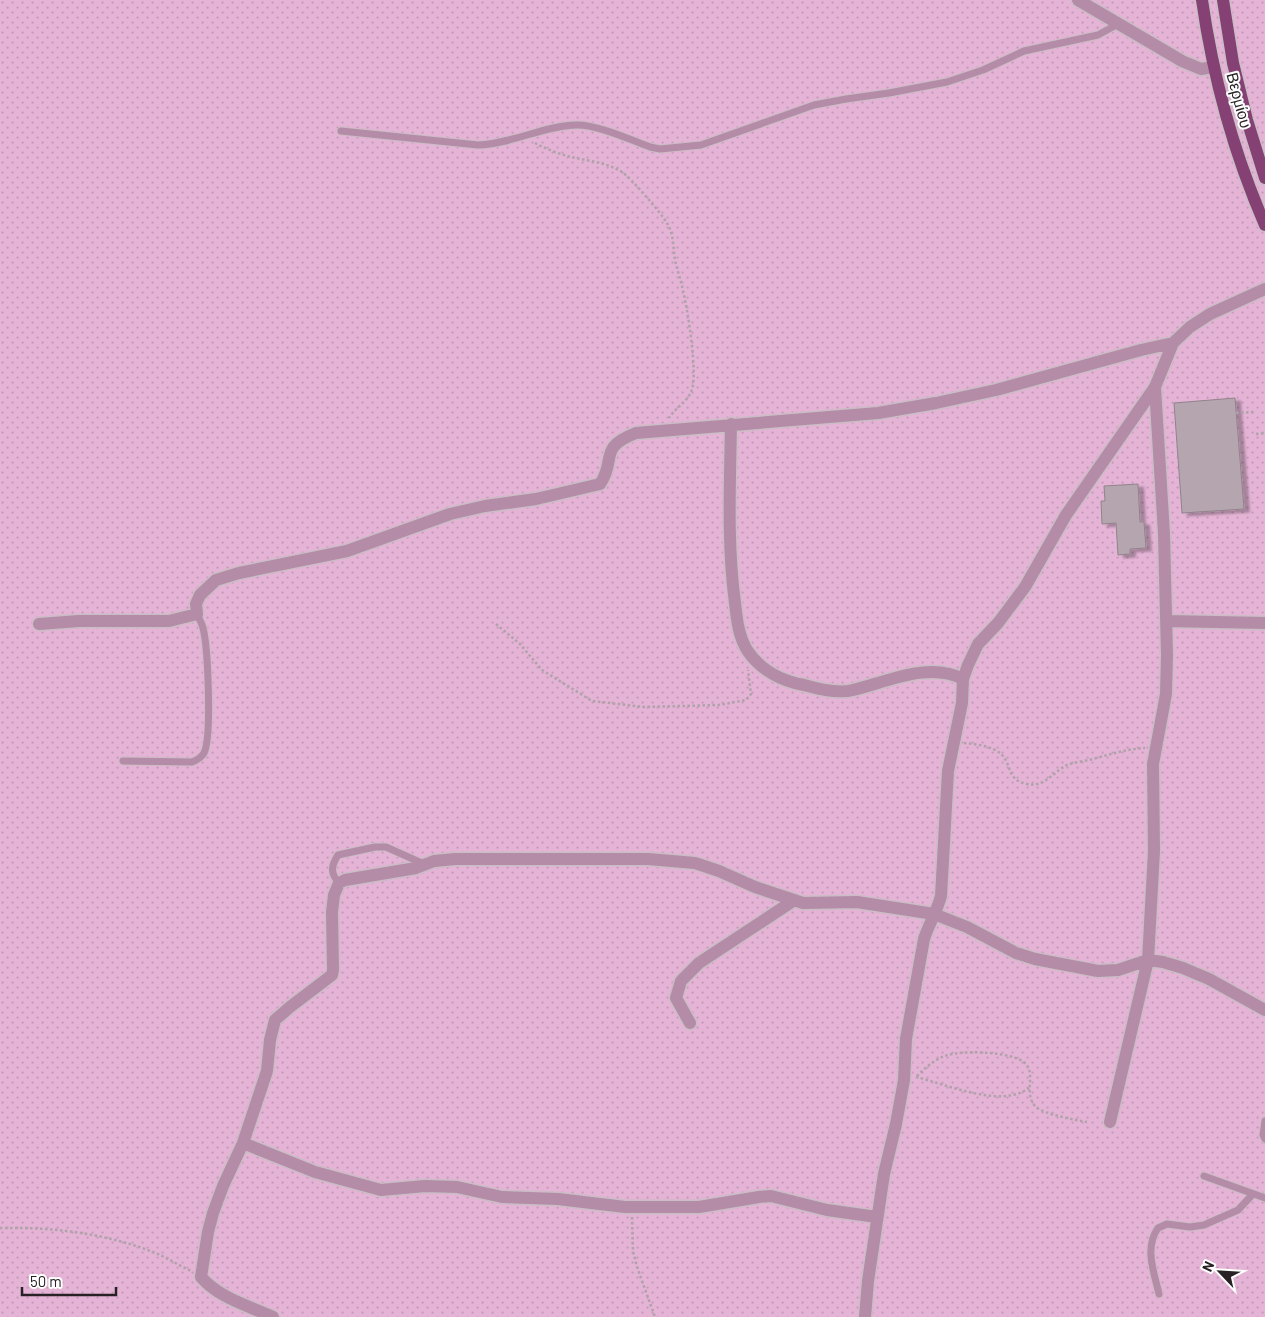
<svg xmlns="http://www.w3.org/2000/svg" width="1265" height="1317" font-family="Barlow,sans-serif">
<style>
.park{fill:url(#park-dots)}
.building{fill:#b4a5af;stroke:#91838c;filter:url(#shadow)}
.lines{fill:none;stroke-linecap:round;stroke-linejoin:round}
.lane-casing{stroke:#cbbdc6;stroke-width:9}
.street-casing{stroke:#cbbdc6;stroke-width:15}
.primary-casing{stroke:#cbbdc6;stroke-width:15}
.path{stroke:#afa2aa;stroke-width:2.5;stroke-dasharray:2.5 2.5;stroke-linecap:butt}
.lane{stroke:#b48ca7;stroke-width:7}
.street{stroke:#b48ca7;stroke-width:12}
.primary{stroke:#854074;stroke-width:12}
.labels{text-anchor:middle;dominant-baseline:central;stroke-width:4;stroke-linejoin:round;paint-order:stroke}
.street-label{font-size:16px;fill:#282226;stroke:#fff}
</style>
<defs>
<pattern id="park-dots" width="8" height="8" patternUnits="userSpaceOnUse" patternTransform="scale(1.25)"><rect width="8" height="8" fill="#e4b3d5"/><path d="M2 2h.1M6 6h.1" fill="none" stroke="#c49ab7" stroke-width="1.8" stroke-linecap="round"/></pattern>
<filter id="shadow"><feDropShadow dx="5.5" dy="3" stdDeviation="1" flood-color="#0004"/></filter>
</defs>
<rect width="100%" height="100%" fill="#efdfe9"/>
<path class="park" d="M0,0H1265V1317H0Z"/>
<path class="building" d="M1235,398L1244,509L1182,513L1174,403Z
M1138,484L1140,522H1144L1146,548L1130,549V554L1118,555L1116,523L1102,524L1101,501H1105L1104,486Z"/>
<g class="lines">
<g class="lane-casing">
<path id="lane" d="M341,131L478,145C511,144 543,126 576,125C596,124 631,140 650,147L660,149L701,145L814,105L846,99L889,93L947,82L983,70L1024,51L1098,35L1118,24
M123,761L192,762C197,760 201,758 204,753C212,737 208,647 203,628C202,623 199,619 197,614
M339,883C330,873 331,866 338,855L375,847H386L424,864
M1265,1121L1263,1135L1265,1139
M1204,1176L1265,1198
M1159,1294C1154,1272 1144,1248 1158,1228L1167,1224L1190,1227L1204,1225L1238,1210L1253,1194"/>
</g>
<g class="street-casing">
<path id="street" d="M1078,0L1182,61L1201,69L1214,67
M731,424C730,484 727,544 735,603C737,619 738,635 747,650C760,670 782,681 804,685C818,689 838,694 853,690C887,682 929,661 963,679
M1167,621L1265,623
M39,624L79,621H169L197,614L196,604L200,595L216,580L239,573L347,551L450,514L485,506L536,499L600,484C617,460 597,448 636,433L878,413L936,403L996,390L1141,350L1173,343L1190,327L1210,314L1265,289
M690,1023L676,998L681,981L699,963L793,901
M1110,1122L1148,960L1154,851L1153,764L1166,694L1167,655L1164,534L1155,387L1173,343
M243,1143L315,1172L381,1190L425,1186L457,1187L502,1197L558,1199L625,1207H699L759,1197L771,1196L827,1210L877,1217
M273,1317C249,1306 219,1298 201,1277L208,1232L213,1213L223,1186L243,1143L267,1071L270,1040L275,1020L290,1007L332,975L333,970L332,912L334,895L339,883L345,880L416,868L434,861L455,859H648L695,863L719,871L755,887L803,903L857,902L934,914L967,927L1016,953L1035,959L1098,971L1118,970L1148,960L1163,962L1183,968L1209,979L1265,1010
M865,1317L868,1281L884,1174L896,1124L904,1080L906,1039L924,939C929,924 937,911 941,896L948,771L962,703L963,679L968,665L978,644L998,623L1025,587L1066,515L1155,387"/>
</g>
<g class="primary-casing">
<path id="primary" d="M1202,0C1213,77 1234,154 1265,225
M1223,0L1233,63L1247,120L1265,178"/>
</g>
<path class="path" d="M535,143C546,149 559,154 571,157C588,161 606,162 622,172C631,178 661,213 667,223C674,234 673,248 675,260C677,269 680,278 682,286C687,306 699,376 691,392C686,403 675,408 669,418
M1236,413L1254,412
M1256,434L1265,433
M496,624L520,644L542,670L592,701L644,707L719,705L746,700L751,694L748,670
M964,743C976,744 992,746 1001,754C1012,764 1006,780 1027,784C1044,788 1053,772 1067,765C1075,762 1085,761 1093,759C1111,754 1127,749 1145,748
M917,1076C925,1068 936,1058 948,1055C963,1050 1021,1051 1028,1067C1034,1079 1024,1095 1036,1107C1044,1114 1075,1120 1087,1122
M916,1077C946,1084 1001,1109 1029,1088
M632,1217L633,1251L637,1267L655,1317
M0,1228C52,1227 104,1233 153,1252C166,1257 178,1265 191,1271"/>
<use href="#lane" class="lane"/>
<use href="#street" class="street"/>
<use href="#primary" class="primary"/>
</g>
<g class="labels">
<g class="street-label">
<text transform="translate(1240 100) rotate(75)">Βερμίου</text>
</g>
</g>
<g transform="translate(1220 1272) rotate(295)" stroke="#ffffff" stroke-width="4" paint-order="stroke">
<path d="M0-4L9 19L0 12L-9 19Z" fill="#282226"/>
<text y="-8" font-size="14" font-weight="bold" text-anchor="middle" fill="#282226">N</text>
</g>
<path d="M22 1287v8h94v-8" fill="none" stroke="#282226" stroke-width="2.5"/>
<text x="30" y="1287" font-size="15" fill="#282226" stroke="#ffffff" stroke-width="4" paint-order="stroke">50 m</text>
</svg>
